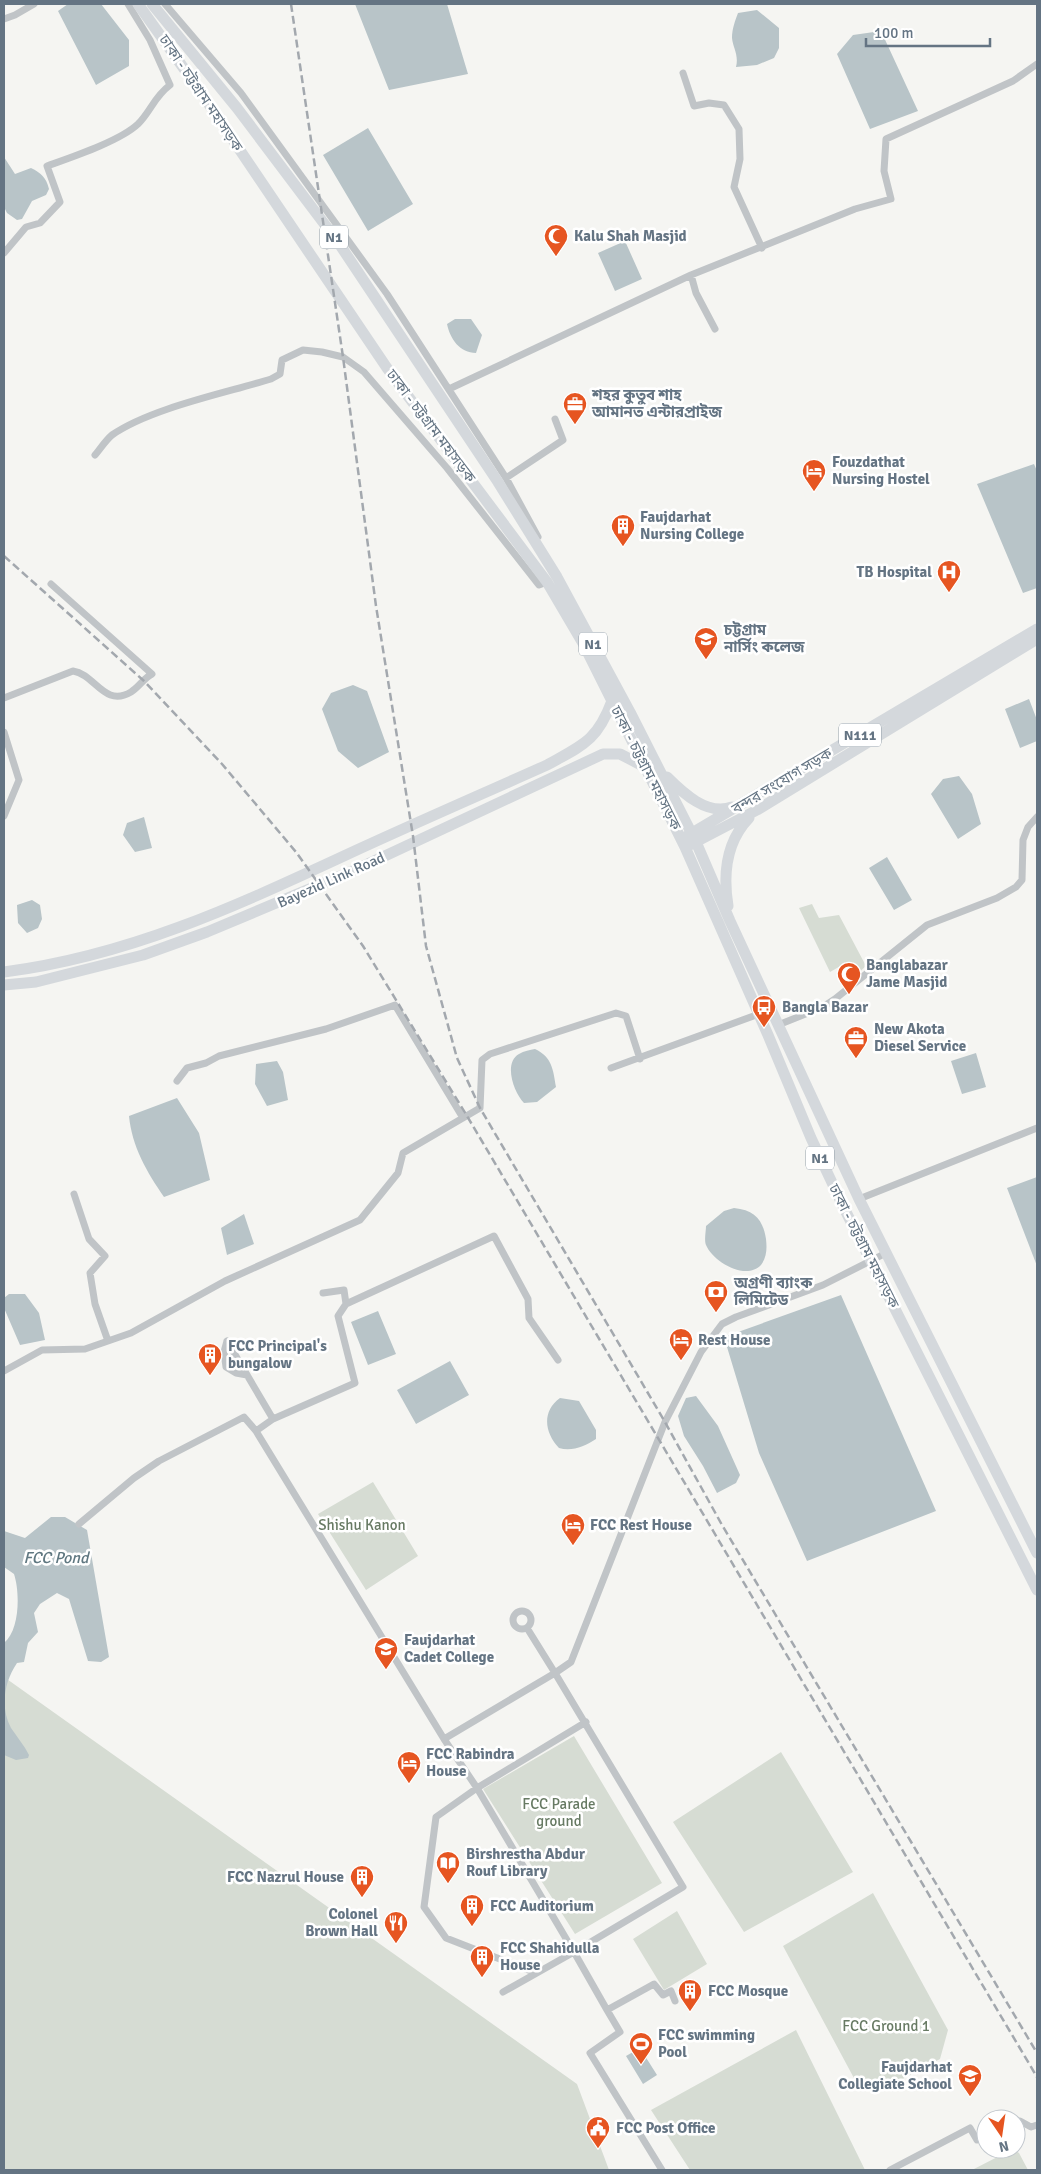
<svg xmlns="http://www.w3.org/2000/svg" width="1041" height="2174" font-family="Signika,'Noto Sans Bengali',sans-serif">
<style>
.green{fill:#d6dcd3}
.water{fill:#b8c4c8}
.lines{fill:none;stroke-linecap:round;stroke-linejoin:round}
.minor{stroke:#c0c4c7;stroke-width:7}
.primary{stroke:#d4d8dc;stroke-width:11}
.trunk{stroke:#d4d8dc;stroke-width:11}
.rail{stroke:#a3a8ae;stroke-width:2.5;stroke-dasharray:8 4;stroke-linecap:butt}
.labels{text-anchor:middle;dominant-baseline:central;stroke-width:5;stroke-linejoin:round;paint-order:stroke}
.shield{fill:#fff;stroke:#929ea8;stroke-width:1}
.shield-label{font-size:14px;font-weight:bold;fill:#647483}
.street-label{font-size:15px;fill:#647483;stroke:#fff}
.poi-label{font-size:15px;font-weight:bold;fill:#647483;stroke:#fff;text-anchor:start}
.park-label{font-size:15px;fill:#677a63;stroke:#fff}
.water-label{font-size:16px;font-style:italic;fill:#5f7780;stroke:#fff}
</style>
<rect width="100%" height="100%" fill="#f5f5f2"/>
<path class="green" d="M812,904L819,918L839,915L866,966L855,976L844,964L830,972L799,908Z
M373,1482L418,1556L366,1590L318,1514Z
M4,1677L577,2084L609,2170H4Z
M574,1736L662,1883L575,1934L483,1789Z
M781,1752L853,1872L744,1932L673,1822Z
M873,1893L948,2030L940,2059L891,2085L873,2081L855,2080L783,1946Z
M677,1911L707,1964L664,1990L633,1939Z
M796,2030L865,2170H690L651,2110Z
M1013,2149L1019,2153L1028,2170H972Z"/>
<path class="water" d="M68,4H101L129,40V66L96,85L58,11Z
M355,4H447L468,74L389,90Z
M757,10L779,28V48L774,58L757,65L736,67C739,55 733,48 732,38C732,29 735,21 738,13Z
M881,31L918,111L870,129L837,54L853,35Z
M368,128L413,204L368,231L323,155Z
M4,157L15,174L31,168C41,173 46,177 49,189L46,195L32,201L22,219L17,220L7,213L4,207Z
M625,241L642,279L615,291L598,253Z
M455,319H471L482,335L476,353C460,353 450,339 447,324Z
M1034,464L1037,471V588L1023,593L977,484Z
M353,685L367,691L389,752L358,768L338,751L322,709L331,693Z
M1029,699L1037,720V741L1020,748L1005,709Z
M959,776L972,794L981,824L958,839L931,794L943,779Z
M144,817L152,848L135,852L123,835L127,823Z
M887,857L912,900L894,910L869,868Z
M32,900L40,905L42,919L38,928L27,933L18,923L17,905Z
M535,1049C552,1057 553,1069 556,1087L537,1102L524,1103C514,1093 503,1063 519,1054C524,1051 530,1050 535,1049Z
M976,1053L986,1087L962,1094L951,1061Z
M277,1061L283,1072L288,1100L267,1106L255,1084L256,1064Z
M177,1098L199,1133L210,1180L164,1197C147,1172 132,1147 129,1116Z
M1037,1177V1266L1007,1188Z
M734,1208C755,1210 763,1220 766,1239C767,1248 767,1257 761,1265C746,1281 713,1262 706,1245C704,1240 706,1231 706,1226L724,1211Z
M244,1214L254,1244L227,1255L221,1228Z
M9,1294H25L39,1313L45,1340L20,1345L4,1308V1298Z
M841,1295L936,1511L807,1561L759,1453L724,1337Z
M378,1311L396,1354L368,1365L351,1322Z
M450,1361L469,1395L416,1424L397,1390Z
M696,1396L718,1426L740,1475L736,1483L717,1493L703,1466L684,1436L678,1416L686,1398Z
M560,1398L579,1401L596,1430V1439C585,1446 572,1452 559,1448C545,1433 541,1412 560,1398Z
M51,1517H65L87,1530L109,1657L101,1662L88,1661L69,1599L57,1593L40,1604L34,1613L38,1632L28,1643L24,1662L17,1663C4,1682 0,1707 11,1728C17,1737 24,1745 29,1755L28,1758L16,1760L4,1755V1643C20,1630 20,1592 14,1574L4,1567V1531L25,1538Z
M640,2048L657,2075L643,2084L626,2056Z"/>
<g class="lines">
<path class="minor" d="M165,4L241,93L387,294L506,478L538,537
M4,19L15,15L34,4
M683,73L694,106L709,103L724,105L739,129L740,159L734,187L762,248
M4,253L26,227L40,223L60,202L47,166C72,157 120,141 138,124C151,111 154,97 170,85L150,40L128,4
M691,275L696,293L715,329
M449,389L691,275L855,209L891,199L884,171L886,139L1013,81L1037,64
M95,455C100,449 106,440 112,435C151,408 226,393 271,379L280,374L282,360L303,350L322,352L343,357L364,372L447,468L539,585L547,582
M506,478L563,440L555,419
M4,698L73,671C95,674 104,708 131,692C139,687 144,678 152,674L51,584
M4,732L19,780L4,816
M778,1025L823,1007L835,999L927,925L997,898L1016,887L1022,880L1023,840L1028,827L1037,817
M611,1068L759,1014
M177,1081L187,1068L206,1063L219,1056L326,1029L395,1005L463,1118
M74,1194L89,1239L105,1256L90,1273L95,1304L108,1341
M859,1199L1037,1128
M323,1293L344,1290L346,1304
M227,1341L273,1419
M227,1341L224,1352L226,1367L236,1373L247,1375
M4,1371L42,1350L85,1349L131,1333L225,1281L360,1220L398,1173L403,1153L480,1108L482,1060L490,1054L616,1013L626,1016L640,1059
M79,1524L134,1478L159,1461L244,1417L256,1431
M513 1620a9 9 0 1 1 18 0a9 9 0 1 1-18 0Z
M527,1628L555,1673L444,1739L477,1788L586,1722
M444,1739L256,1431L273,1419L355,1383L338,1316L346,1304L494,1236L528,1299L529,1318L558,1360
M503,1992L574,1952L477,1788L436,1817L424,1907L446,1938L536,1973
M607,2010L574,1952L683,1887L555,1673L571,1662L665,1422L701,1352L722,1324L736,1317L823,1285L886,1253
M1016,2123L1020,2121L1031,2127L1037,2125
M662,2170L590,2053L620,2032L607,2010L654,1984L663,1995L671,1991L675,2001
M890,2170L970,2128L977,2140L986,2136"/>
<path class="primary" d="M4,972C128,956 234,907 346,855C413,824 480,795 547,765C583,745 597,741 612,701
M4,985L36,982L143,955L207,932L357,869L603,754H620L645,767"/>
<path class="trunk" d="M138,4L202,94L387,368L547,582L584,645L685,847L768,1035L811,1138L843,1206L1037,1590
M152,4L237,108L338,242L498,482L557,577L630,712L696,842L730,921L859,1199L1037,1553
M667,777C683,793 707,816 732,807
M687,836L1037,629
M690,845L757,810L1037,639
M728,906C723,875 726,842 749,818"/>
<path class="rail" d="M291,4L343,357L376,606L413,836L426,946L457,1058L480,1108L665,1422L722,1525L1037,2053
M4,556L144,681L222,764L296,852L363,946L467,1116L1037,2077"/>
</g>
<defs>
<g id="mosque-pin" transform="scale(1.25)"><path d="M0 17L-7.5 6A9.5 9.5 0 1 1 7.5 6Z" fill="#e65521" stroke="#fff"/><path d="M3.5-4.9A6 6 0 1 0 3.5 4.9A5 5 0 1 1 3.5-4.9Z" fill="#fff"/></g>
<g id="office-pin" transform="scale(1.25)"><path d="M0 17L-7.5 6A9.5 9.5 0 1 1 7.5 6Z" fill="#e65521" stroke="#fff"/><path d="M-6-3h4V-5.5h4V-3h4V5H-6ZM-1-4.5V-3h2v-1.5ZM-6 0V1H6V0Z" fill="#fff"/></g>
<g id="hotel-pin" transform="scale(1.25)"><path d="M0 17L-7.5 6A9.5 9.5 0 1 1 7.5 6Z" fill="#e65521" stroke="#fff"/><path d="M-6-4.5h1.5V1H6V5H4.5V3h-9V5H-6ZM-4 0a1.8 1.8 0 1 1 3.6 0ZM.5 0V-2.5h3Q6-2.5 6 0Z" fill="#fff"/></g>
<g id="building-pin" transform="scale(1.25)"><path d="M0 17L-7.5 6A9.5 9.5 0 1 1 7.5 6Z" fill="#e65521" stroke="#fff"/><path d="M-4-6H4V6H1V3H-1V6H-4ZM-2.5-4.3h1.7v1.8h-1.7ZM.8-4.3h1.7v1.8H.8ZM-2.5-1h1.7V.8h-1.7ZM.8-1h1.7V.8H.8Z" fill="#fff"/></g>
<g id="hospital-pin" transform="scale(1.25)"><path d="M0 17L-7.5 6A9.5 9.5 0 1 1 7.5 6Z" fill="#e65521" stroke="#fff"/><path d="M-5-5h3v3.5h4V-5h3V5h-3V1.5h-4V5h-3Z" fill="#fff"/></g>
<g id="university-pin" transform="scale(1.25)"><path d="M0 17L-7.5 6A9.5 9.5 0 1 1 7.5 6Z" fill="#e65521" stroke="#fff"/><path d="M0-5L7-2L0 1L-7-2ZM-4 1L0 2.5L4 1V4Q0 6-4 4Z" fill="#fff"/></g>
<g id="bus-pin" transform="scale(1.25)"><path d="M0 17L-7.5 6A9.5 9.5 0 1 1 7.5 6Z" fill="#e65521" stroke="#fff"/><path d="M-5-6H5V4H4V6H2V4H-2V6H-4V4H-5ZM-3.5-4V0h7V-4ZM-3.5 1.2v1.5H-2V1.2ZM2 1.2v1.5H3.5V1.2Z" fill="#fff"/></g>
<g id="bank-pin" transform="scale(1.25)"><path d="M0 17L-7.5 6A9.5 9.5 0 1 1 7.5 6Z" fill="#e65521" stroke="#fff"/><path d="M-6-4H6V4H-6ZM0-2.3a2.3 2.3 0 1 0 0 4.6a2.3 2.3 0 1 0 0-4.6Z" fill="#fff"/></g>
<g id="library-pin" transform="scale(1.25)"><path d="M0 17L-7.5 6A9.5 9.5 0 1 1 7.5 6Z" fill="#e65521" stroke="#fff"/><path d="M-6-4Q-3-5.5-.7-3.5V5Q-3 3-6 4ZM6-4Q3-5.5 .7-3.5V5Q3 3 6 4Z" fill="#fff"/></g>
<g id="restaurant-pin" transform="scale(1.25)"><path d="M0 17L-7.5 6A9.5 9.5 0 1 1 7.5 6Z" fill="#e65521" stroke="#fff"/><path d="M-5-6h1v4h1v-4h1v4h1v-4h1v5L-1.5 .5V6h-2V.5L-5-1ZM5-6V6H3V1.5H1.5Q1.5-4 5-6Z" fill="#fff"/></g>
<g id="stadium-pin" transform="scale(1.25)"><path d="M0 17L-7.5 6A9.5 9.5 0 1 1 7.5 6Z" fill="#e65521" stroke="#fff"/><path d="M0-5a6.5 5 0 1 0 0 10a6.5 5 0 1 0 0-10ZM-3.5-1.8h7v3.6h-7Z" fill="#fff"/></g>
<g id="school-pin" transform="scale(1.25)"><path d="M0 17L-7.5 6A9.5 9.5 0 1 1 7.5 6Z" fill="#e65521" stroke="#fff"/><path d="M0-5L7-2L0 1L-7-2ZM-4 1L0 2.5L4 1V4Q0 6-4 4Z" fill="#fff"/></g>
<g id="civic-pin" transform="scale(1.25)"><path d="M0 17L-7.5 6A9.5 9.5 0 1 1 7.5 6Z" fill="#e65521" stroke="#fff"/><path d="M-.6-6.5H3V-4.5H.6V-3L4-1V1h2V6H-6V1h2V-1L-.6-3ZM-1.2 2.5V6h2.4V2.5Z" fill="#fff"/></g>
</defs>
<g fill-rule="evenodd">
<use href="#mosque-pin" x="556" y="236"/>
<use href="#office-pin" x="575" y="404"/>
<use href="#hotel-pin" x="814" y="471"/>
<use href="#building-pin" x="623" y="526"/>
<use href="#hospital-pin" x="949" y="572"/>
<use href="#university-pin" x="706" y="639"/>
<use href="#mosque-pin" x="849" y="974"/>
<use href="#bus-pin" x="764" y="1007"/>
<use href="#office-pin" x="856" y="1038"/>
<use href="#bank-pin" x="716" y="1292"/>
<use href="#hotel-pin" x="681" y="1340"/>
<use href="#building-pin" x="210" y="1355"/>
<use href="#hotel-pin" x="573" y="1525"/>
<use href="#university-pin" x="386" y="1649"/>
<use href="#hotel-pin" x="409" y="1763"/>
<use href="#library-pin" x="448" y="1863"/>
<use href="#building-pin" x="362" y="1877"/>
<use href="#building-pin" x="472" y="1906"/>
<use href="#restaurant-pin" x="396" y="1923"/>
<use href="#building-pin" x="482" y="1957"/>
<use href="#building-pin" x="690" y="1991"/>
<use href="#stadium-pin" x="641" y="2044"/>
<use href="#school-pin" x="970" y="2076"/>
<use href="#civic-pin" x="598" y="2128"/>
</g>
<g class="labels">
<g class="shield">
<rect x="320" y="225.5" width="28" height="23" rx="4"/>
<rect x="579" y="632.5" width="28" height="23" rx="4"/>
<rect x="839" y="723.5" width="42" height="23" rx="4"/>
<rect x="806" y="1146.5" width="28" height="23" rx="4"/>
</g>
<g class="shield-label">
<text x="334" y="237">N1</text>
<text x="593" y="644">N1</text>
<text x="860" y="735">N111</text>
<text x="820" y="1158">N1</text>
</g>
<g class="street-label">
<text transform="translate(201 93) rotate(56)">ঢাকা - চট্টগ্রাম মহাসড়ক</text>
<text transform="translate(431 426) rotate(53)">ঢাকা - চট্টগ্রাম মহাসড়ক</text>
<text transform="translate(646 768) rotate(63)">ঢাকা - চট্টগ্রাম মহাসড়ক</text>
<text transform="translate(782 781) rotate(-31)">বন্দর সংযোগ সড়ক</text>
<text transform="translate(331 880) rotate(-24)">Bayezid Link Road</text>
<text transform="translate(864 1246) rotate(63)">ঢাকা - চট্টগ্রাম মহাসড়ক</text>
</g>
<g class="poi-label">
<text x="574" y="236">Kalu Shah Masjid</text>
<text x="592" y="395">শহর কুতুব শাহ<tspan x="592" dy="17">আমানত এন্টারপ্রাইজ</tspan></text>
<text x="832" y="462">Fouzdathat<tspan x="832" dy="17">Nursing Hostel</tspan></text>
<text x="640" y="517">Faujdarhat<tspan x="640" dy="17">Nursing College</tspan></text>
<text x="932" y="572" text-anchor="end">TB Hospital</text>
<text x="724" y="630">চট্টগ্রাম<tspan x="724" dy="17">নার্সিং কলেজ</tspan></text>
<text x="866" y="965">Banglabazar<tspan x="866" dy="17">Jame Masjid</tspan></text>
<text x="782" y="1007">Bangla Bazar</text>
<text x="874" y="1029">New Akota<tspan x="874" dy="17">Diesel Service</tspan></text>
<text x="734" y="1283">অগ্রণী ব্যাংক<tspan x="734" dy="17">লিমিটেড</tspan></text>
<text x="698" y="1340">Rest House</text>
<text x="228" y="1346">FCC Principal's<tspan x="228" dy="17">bungalow</tspan></text>
<text x="590" y="1525">FCC Rest House</text>
<text x="404" y="1640">Faujdarhat<tspan x="404" dy="17">Cadet College</tspan></text>
<text x="426" y="1754">FCC Rabindra<tspan x="426" dy="17">House</tspan></text>
<text x="466" y="1854">Birshrestha Abdur<tspan x="466" dy="17">Rouf Library</tspan></text>
<text x="344" y="1877" text-anchor="end">FCC Nazrul House</text>
<text x="490" y="1906">FCC Auditorium</text>
<text x="378" y="1914" text-anchor="end">Colonel<tspan x="378" dy="17">Brown Hall</tspan></text>
<text x="500" y="1948">FCC Shahidulla<tspan x="500" dy="17">House</tspan></text>
<text x="708" y="1991">FCC Mosque</text>
<text x="658" y="2035">FCC swimming<tspan x="658" dy="17">Pool</tspan></text>
<text x="952" y="2067" text-anchor="end">Faujdarhat<tspan x="952" dy="17">Collegiate School</tspan></text>
<text x="616" y="2128">FCC Post Office</text>
</g>
<g class="park-label">
<text x="362" y="1525">Shishu Kanon</text>
<text x="559" y="1804">FCC Parade<tspan x="559" dy="17">ground</tspan></text>
<text x="886" y="2026">FCC Ground 1</text>
</g>
<g class="water-label">
<text x="56" y="1558">FCC Pond</text>
</g>
</g>
<rect width="1041" height="2174" fill="none" stroke="#647483" stroke-width="10"/>
<g transform="translate(1001 2134) rotate(167)"><circle r="24" fill="#ffffff" stroke="#c1c7cd"/>
<path d="M0-4L9 19L0 12L-9 19Z" fill="#e65521"/>
<text y="-8" font-size="14" font-weight="bold" text-anchor="middle" fill="#647483">N</text>
</g>
<path d="M866 38v8h124v-8" fill="none" stroke="#647483" stroke-width="2.5"/>
<text x="874" y="38" font-size="15" fill="#647483" stroke="#ffffff" stroke-width="4" paint-order="stroke">100 m</text>
</svg>
